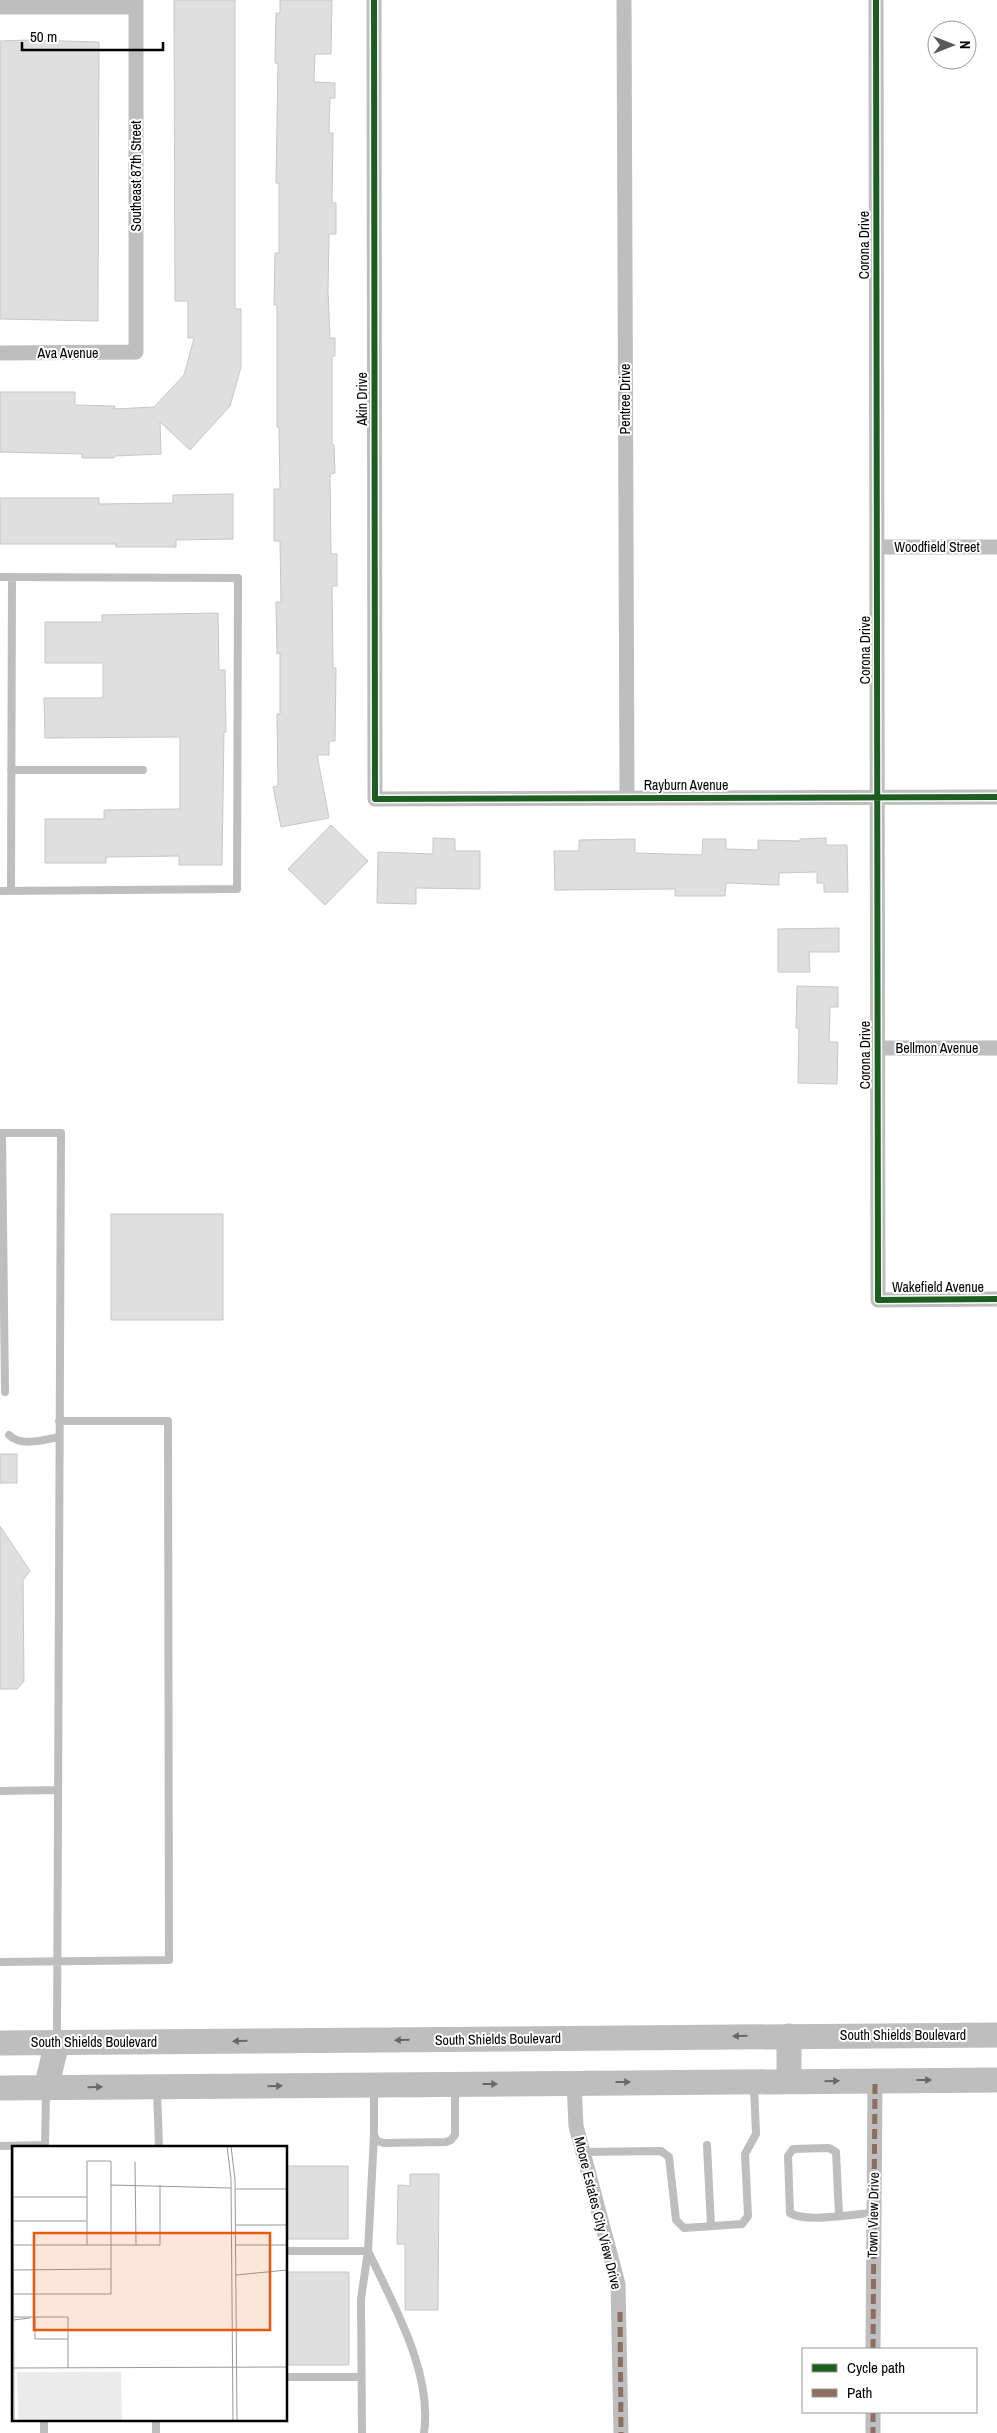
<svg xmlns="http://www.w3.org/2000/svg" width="997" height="2433" font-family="'Archivo Narrow',sans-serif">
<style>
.building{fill:#dfdfdf;stroke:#c7c7c7}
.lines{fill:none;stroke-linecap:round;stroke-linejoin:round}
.service{stroke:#bebebe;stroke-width:8}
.minor{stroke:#bebebe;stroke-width:15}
.primary{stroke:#bebebe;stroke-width:25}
.quiet{stroke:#8d6e63;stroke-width:5;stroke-dasharray:10 5;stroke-linecap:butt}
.cycleway-casing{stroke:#fff;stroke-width:9}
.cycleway{stroke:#1b5e20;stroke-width:6}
.oneway{fill:#686868}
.labels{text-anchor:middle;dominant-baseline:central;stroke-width:4;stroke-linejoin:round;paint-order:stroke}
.street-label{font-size:14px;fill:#000;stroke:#fff}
.inset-road{fill:none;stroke:#999;stroke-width:1}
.view{fill:#e8590c;fill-opacity:0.15;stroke:#e8590c;stroke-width:2.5}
.inset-edge{fill:none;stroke:#000;stroke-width:2.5}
</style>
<rect width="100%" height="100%" fill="#fff"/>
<path class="building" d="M174,0H235V309H241V367L230,406L190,450L160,422L161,454L114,456V458H82V454L0,452V392H75V405L115,406L114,409L154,407L184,375L194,338H188V301H175Z
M280,0H332L331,54H315L314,82L335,83V98H330L329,133H333L332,203H336V234H329L328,291L330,338H335V356H332V445H334L335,473L330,474L331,554H337V586H332L333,668H336L335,741H329V755H317L329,818L281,827L273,787L278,786L277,714H280V653L277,654L276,602H281L280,541H274V489H280L279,427H277V305H274L275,253H279V183H276L278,63H275L276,13H280Z
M28,40L99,42L98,321L0,319V41Z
M233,494V539L176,540V547H116V544H0V498H99V504L173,503V495Z
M218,613L219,670H225L226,732H224L222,865H179V856L106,857V863H45V819H104V810L180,809V737L45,738L44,698H103V663H45V622H102V615Z
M331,825L368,861L325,905L288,869Z
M433,838L455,839V851H480V889L416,888V904L377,903L378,852L433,854Z
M826,838V845H847L848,892H824V883H817V872L779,873V885L726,883L725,896H675V889L555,890L554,851H579V840L635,839V853L702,855L703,839H726V849L758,850V840L800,841V839Z
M839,928V952H809L810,972H778V929Z
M797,986L838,987V1007H830L829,1042H838L837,1084L798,1083L799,1028H796Z
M111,1214H223V1320H111Z
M0,1454H17V1483H0Z
M0,1526L30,1571L23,1580L24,1681L17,1689H0Z
M286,2166H348V2239H286Z
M410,2174H439L438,2310H405V2244H397L398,2185L410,2186Z
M286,2272H349V2365H286Z"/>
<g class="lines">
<path class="service" d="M0,577L238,578L237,889L0,891
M11,770H143
M11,891L12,577
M0,1133H61L57,2038
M2,1133L5,1392
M9,1435C21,1447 44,1440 59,1437
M0,1791L57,1790
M0,1962L169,1960L168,1421H59
M374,2089V2135L377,2141L384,2143L446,2142L451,2140L455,2135V2088
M157,2091L159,2147
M707,2145L711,2226
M0,2146L45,2145
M45,2147L46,2090
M583,2152L661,2151L669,2157L676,2220L684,2228L742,2224L748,2216L745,2154L756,2134L754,2086
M839,2215L836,2152L829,2148L793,2149L788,2156L790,2213C806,2223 853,2214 873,2213
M286,2251H368
M368,2251C393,2304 433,2373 424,2433
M286,2377H361
M44,2433V2419
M156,2433V2419
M362,2433L361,2299L368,2251L374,2135"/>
<path class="minor" d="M374,0L375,799L997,797
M624,0L627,798
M876,0L878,1300L997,1299
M0,7H136
M0,353L136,352V0
M877,547H997
M878,1048H997
M574,2083L576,2126L618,2284L621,2433
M873,2349L875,2081
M873,2412V2433"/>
<path class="primary" d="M789,2036V2081
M0,2043L997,2035
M0,2088L997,2080
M46,2088L57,2043"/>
<path class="quiet" d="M620,2312L621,2433
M873,2349L875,2081
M873,2412V2433"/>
<g class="cycleway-casing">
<path id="cycleway" d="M374,0L375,799L997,797
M876,0L878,1300L997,1299"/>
</g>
<use href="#cycleway" class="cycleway"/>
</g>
<defs><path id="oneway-solid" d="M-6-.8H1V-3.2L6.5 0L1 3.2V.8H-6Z" transform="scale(1.25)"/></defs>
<g class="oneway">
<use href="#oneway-solid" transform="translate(740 2036) rotate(179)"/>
<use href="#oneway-solid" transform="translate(402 2040) rotate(179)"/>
<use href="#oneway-solid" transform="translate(240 2041) rotate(179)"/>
<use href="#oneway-solid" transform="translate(924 2080)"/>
<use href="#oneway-solid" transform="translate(832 2081) rotate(-1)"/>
<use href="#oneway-solid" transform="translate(623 2082)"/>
<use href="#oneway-solid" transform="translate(490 2084)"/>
<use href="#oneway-solid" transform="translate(275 2086) rotate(-1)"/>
<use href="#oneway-solid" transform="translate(95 2087) rotate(-1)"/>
</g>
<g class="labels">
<g class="street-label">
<text transform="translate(136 176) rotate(-90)">Southeast 87th Street</text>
<text transform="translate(864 245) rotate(-90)">Corona Drive</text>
<text x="68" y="353">Ava Avenue</text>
<text transform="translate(362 399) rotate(-90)">Akin Drive</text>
<text transform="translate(625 399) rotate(-90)">Pentree Drive</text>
<text x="937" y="547">Woodfield Street</text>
<text transform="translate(865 650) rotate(-90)">Corona Drive</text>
<text x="686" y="785">Rayburn Avenue</text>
<text x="937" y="1048">Bellmon Avenue</text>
<text transform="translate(865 1055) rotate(-90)">Corona Drive</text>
<text x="938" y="1287">Wakefield Avenue</text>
<text x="903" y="2035">South Shields Boulevard</text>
<text transform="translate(498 2039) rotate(-1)">South Shields Boulevard</text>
<text x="94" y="2042">South Shields Boulevard</text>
<text transform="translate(598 2213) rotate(76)">Moore Estates City View Drive</text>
<text transform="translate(873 2215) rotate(-89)">Town View Drive</text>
</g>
</g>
<g transform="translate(12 2146)">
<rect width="275" height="275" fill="#fff"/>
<path d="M5,226H109L110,275H6Z" fill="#ececec"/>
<path class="inset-road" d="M1,0L2,275M215,0L219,33L221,275M219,0L223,34L225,275M123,16L124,99M99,39L219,42M223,43H275M1,51H75M1,75H74M224,79H275M1,99H148V39M224,99H275M1,124L99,123M224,129L275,124M1,148H99V15H75V99M2,171H56V222M23,171V193H56M1,174L18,172M0,222L275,221"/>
<path class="view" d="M22,87H258V184H22Z"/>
<rect width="275" height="275" class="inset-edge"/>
</g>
<rect x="802" y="2348" width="175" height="65" fill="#ffffff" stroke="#999999"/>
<rect x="812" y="2364" width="25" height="8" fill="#1b5e20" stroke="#999999"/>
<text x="847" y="2373" font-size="15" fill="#000000">Cycle path</text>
<rect x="812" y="2389" width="25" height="8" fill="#8d6e63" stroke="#999999"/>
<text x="847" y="2398" font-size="15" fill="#000000">Path</text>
<g transform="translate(952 45) rotate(90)"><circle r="24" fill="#ffffff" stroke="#999999"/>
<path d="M0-4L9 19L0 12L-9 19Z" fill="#595959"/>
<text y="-8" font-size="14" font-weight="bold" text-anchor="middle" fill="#000000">N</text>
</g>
<path d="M22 42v8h141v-8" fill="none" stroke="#000000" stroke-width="2.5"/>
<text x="30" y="42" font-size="15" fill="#000000" stroke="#ffffff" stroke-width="4" paint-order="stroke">50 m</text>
</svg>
